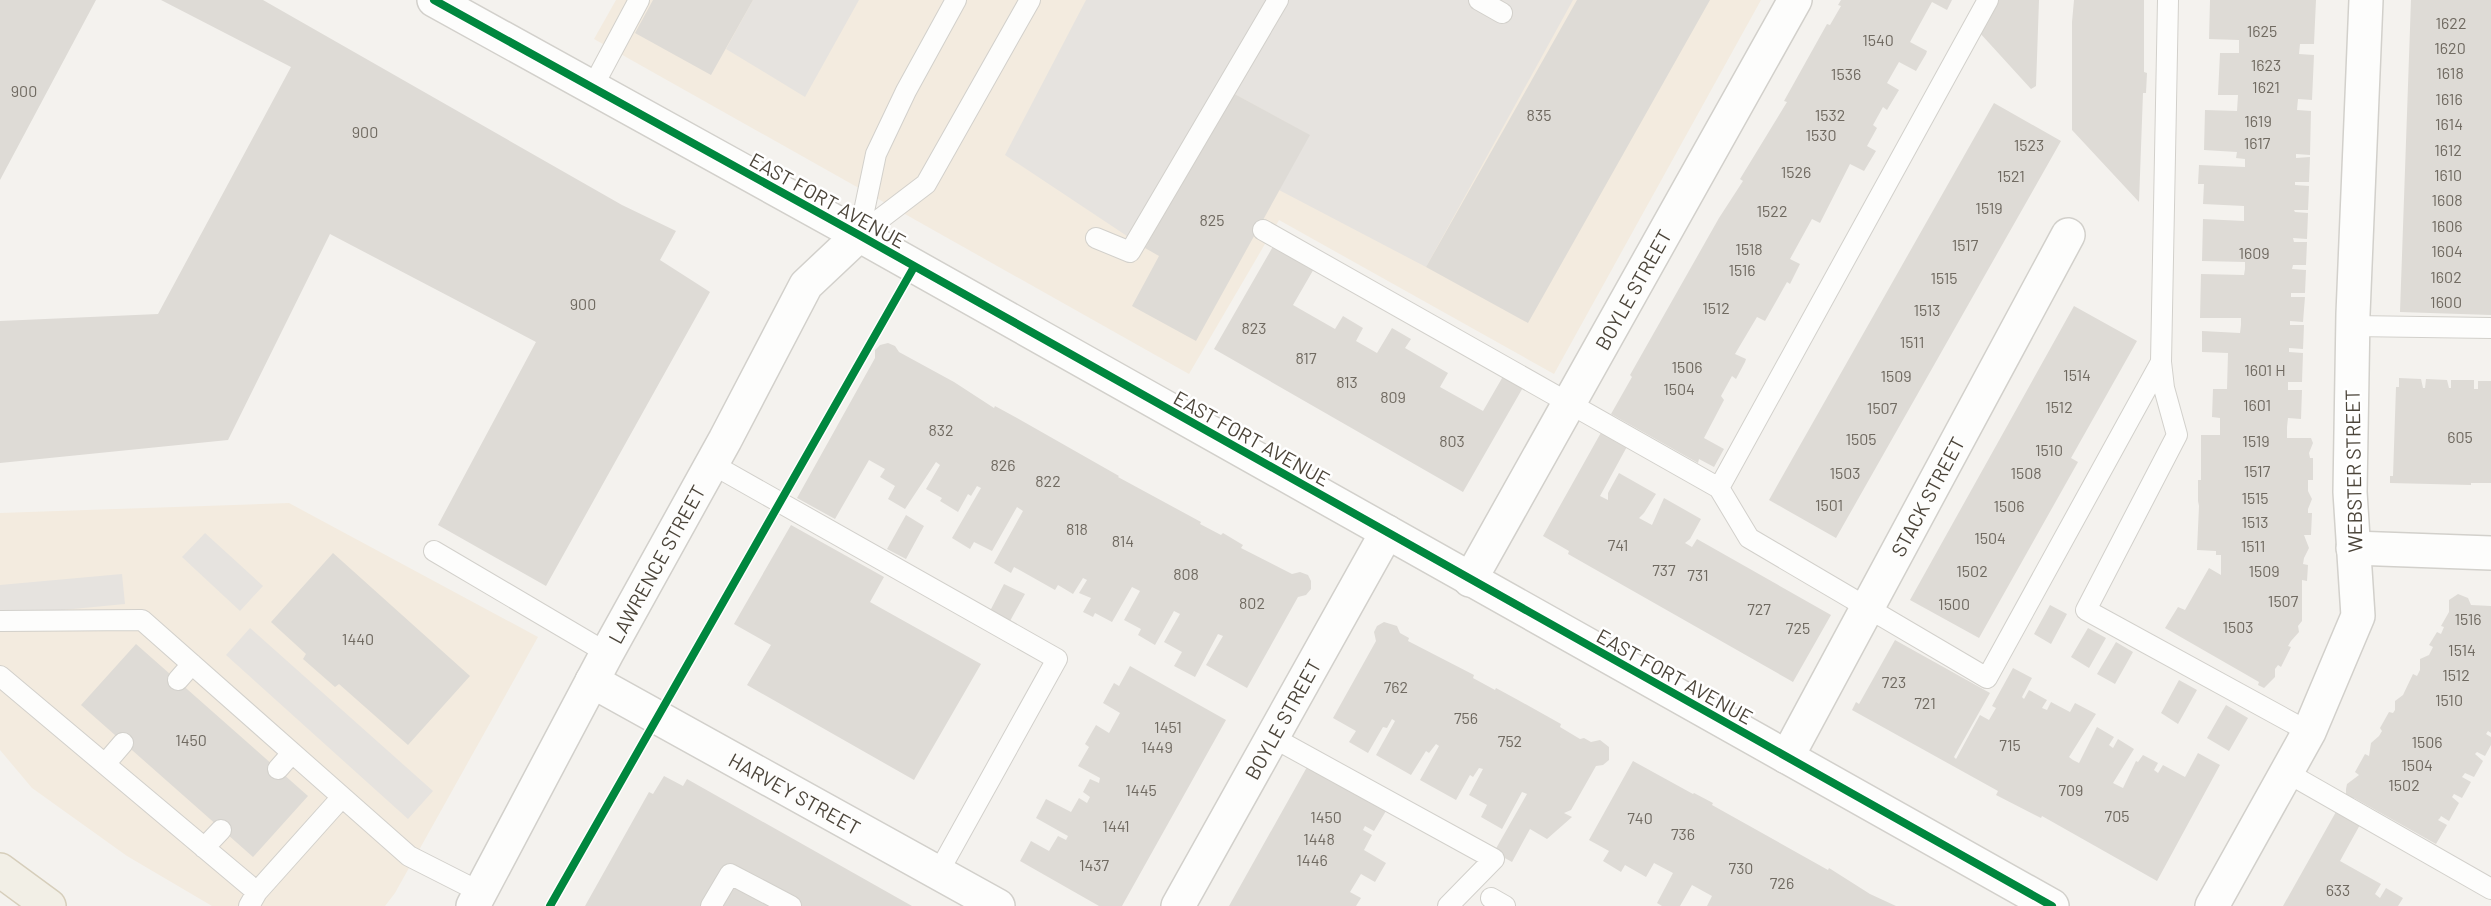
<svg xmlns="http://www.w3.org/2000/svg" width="2491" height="906" font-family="Barlow,sans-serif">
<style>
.commercial{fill:#f3ebdf}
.parking{fill:#e6e3df}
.building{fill:#dedbd6}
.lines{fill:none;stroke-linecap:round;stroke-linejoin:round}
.service-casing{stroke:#d2d0cb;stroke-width:22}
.minor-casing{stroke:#d2d0cb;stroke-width:36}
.tertiary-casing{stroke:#d2d0cb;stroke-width:36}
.primary-casing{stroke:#d6cebb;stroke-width:36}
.service{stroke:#fdfdfc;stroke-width:20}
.minor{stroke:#fdfdfc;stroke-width:33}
.tertiary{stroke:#fdfdfc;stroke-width:33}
.primary{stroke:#f2efe6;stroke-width:33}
.cycleway-casing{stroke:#fff;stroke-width:11}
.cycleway{stroke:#00873e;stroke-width:8}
.labels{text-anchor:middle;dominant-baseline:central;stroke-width:5;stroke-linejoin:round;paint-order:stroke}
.number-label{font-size:16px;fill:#706a61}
.street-label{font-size:20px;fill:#4b4439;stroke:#fff}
</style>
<rect width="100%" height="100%" fill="#f4f2ee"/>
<path class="commercial" d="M616,0H1761L1554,374L1279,220L1189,374L594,39Z
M289,503L538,637L395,893L385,906H212L127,856L32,788L0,750V513Z"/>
<path class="parking" d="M753,0H859L805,97L726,49Z
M1086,0H1573L1426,267L1279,190L1309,135L1231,92L1145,248L1005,155Z
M205,533L263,586L240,611L182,557Z
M122,574L125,604L0,616V585Z
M250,628L433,791L408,819L226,655Z"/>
<path class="building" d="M0,0H96L0,180Z
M161,0H263L622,205L676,231L660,260L710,292L546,586L438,525L536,342L330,234L228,440L0,463V321L158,314L291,67Z
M653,0H753L711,75L635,33Z
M1577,0H1710L1528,323L1426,267Z
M1841,0H1952L1947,10L1932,2L1910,42L1927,51L1926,54L1916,71L1899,62L1887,83L1899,90L1887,110L1883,107L1873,125L1877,128L1867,146L1876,151L1864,171L1850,164L1820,223L1812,219L1790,259L1800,264L1790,284L1787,282L1765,321L1757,317L1735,354L1746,359L1745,362L1736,379L1732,376L1721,396L1724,400L1704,438L1724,449L1714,467L1699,459L1698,463L1611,414L1632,377L1630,375L1719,218L1743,181L1740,179L1787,102L1784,101L1827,24L1830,25L1841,6L1838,5Z
M1998,0H2039L2036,86L2031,89L1979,32Z
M2074,0H2144V72L2147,73L2146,93H2143L2139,202L2072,130V22Z
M2210,0H2316L2314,44H2300L2299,54L2314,55L2312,100L2298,99L2297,110L2311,111L2310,155L2296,154V158L2310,157L2309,182H2295V185L2309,186L2308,210H2294L2295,212L2308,213L2307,239L2293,238L2294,242H2307L2306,265H2293L2292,269L2306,270L2305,293H2291V297H2305L2303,322L2290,321V325H2304L2303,349L2289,348V352L2303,353L2302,382H2288V390H2302L2301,419L2288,418L2287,427V438H2311L2313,443L2309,453L2310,458H2313V480H2308V491L2312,499L2308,509V513H2312L2311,535H2304L2309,548L2304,558L2303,564L2308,565L2307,581L2302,580V621L2298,626L2299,632L2291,641L2288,646L2291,647L2281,667L2278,665L2275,669V677L2264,688L2258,685L2259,682L2165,628L2178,607L2185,610L2209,568L2221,575V555H2216V551L2197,550L2199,506L2198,501V480H2201V435H2220V418L2212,417L2213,389H2227L2228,353L2202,352V331L2240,333L2241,325V318H2200L2201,274L2244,275L2245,269V262L2202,261L2203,219L2244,221V206L2203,204L2204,184H2198L2199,165L2245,167V159L2236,158L2237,152L2204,150L2205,110L2237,111L2238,95H2218L2220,53H2239V40L2209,39Z
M2411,0H2491V315L2400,312Z
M1231,92L1310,135L1196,341L1132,306L1159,256L1145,248Z
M1994,103L2061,141L1836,538L1769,500Z
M1275,243L1315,267L1293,305L1335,329L1343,316L1363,328L1356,341L1377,353L1392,328L1411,339L1405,348L1448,373L1440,387L1483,411L1505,373L1525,384L1463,492L1214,349Z
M2074,306L2137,341L2071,458L2078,462L1979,638L1910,600Z
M888,343L895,346L899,352L954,382L994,408L995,406L1017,418L1119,476L1118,477L1201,522L1200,524L1221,535L1223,533L1243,545L1241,548L1292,574L1300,572L1308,575L1311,581V589L1306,595L1298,597L1247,688L1206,665L1223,636L1218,634L1195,677L1174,666L1182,652L1164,642L1180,614L1174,611L1155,645L1138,635L1141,629L1124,620L1140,591L1132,587L1112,622L1095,613L1093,617L1083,612L1091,598L1079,593L1087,580L1083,578L1073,594L1058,585L1055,590L1014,567L1011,573L994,563L1023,511L1017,507L992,551L974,542L970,549L952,538L981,488L977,486L971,496L968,494L958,512L940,501L942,498L926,489L940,465L936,462L905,509L888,499L895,486L880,477L885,469L869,460L835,519L797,498L875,358V350L880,345Z
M2399,378L2421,379L2423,388H2425L2426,379L2447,380L2449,388H2451V380H2474V389H2478V381H2491V483H2471V485L2390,483V476H2393L2396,387H2399Z
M1603,429L1629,443L1600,496L1608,500V493L1619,473L1656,494L1644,513L1639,518L1652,525L1664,498L1701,519L1690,539L1685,543L1692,547L1697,539L1831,615L1793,682L1568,554L1569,551L1543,536Z
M906,515L924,526L906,559L887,549Z
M791,525L884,577L870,602L981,664L914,780L747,685L771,645L734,624Z
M333,553L470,676L408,745L339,684L335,687L303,659L306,654L271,622Z
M1004,584L1025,594L1010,621L990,611Z
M2458,594L2468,598L2471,605L2491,606V733L2488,731L2486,734L2491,737V745L2485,756L2477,752L2475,754L2483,761L2474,777L2465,773L2462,777L2471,782L2462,798L2454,794L2452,797L2459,803L2449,821L2441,816L2440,818L2438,820L2447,825L2436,844L2354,798L2352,801L2346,797V789L2347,784L2359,775L2355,772L2365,754L2369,756L2371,743L2379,736L2382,731L2380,728L2389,712L2393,713L2395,710V701L2403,695L2413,674L2417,676L2420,670V659L2429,655L2433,647L2429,645L2437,632L2441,634L2444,627L2441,626L2449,612V600Z
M2050,605L2067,614L2051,644L2034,634Z
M1384,622L1397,626L1400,633L1409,638L1408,641L1474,675L1473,678L1495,690L1496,688L1518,700L1561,724L1560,727L1580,739L1584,738L1591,742L1600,740L1609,747V760L1603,765L1596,766L1571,810L1564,813L1572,817L1547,839L1530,829L1512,862L1494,852L1527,794L1522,792L1502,829L1481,817L1487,805L1469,795L1483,769L1479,768L1473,777L1470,775L1456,800L1420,780L1439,746L1436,744L1429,753L1426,751L1411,775L1376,755L1395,721L1392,719L1387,728L1383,727L1368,753L1349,742L1356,731L1333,718L1376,641L1374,632L1377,626Z
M2088,628L2106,638L2089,668L2071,657Z
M1895,640L1990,693L1954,757L1956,759L1980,715L1989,720L1996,708L1992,706L2013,668L2032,678L2022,697L2024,699L2029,690L2047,700L2042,708L2047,710L2051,702L2070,712L2075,703L2096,714L2069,757L2073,760L2079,763L2097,727L2114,737L2109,745L2113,748L2118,739L2134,749L2113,783L2123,788L2136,761L2138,762L2143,755L2158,763L2154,770L2158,773L2163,765L2185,777L2198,753L2220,765L2157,881L2042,816L2041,818L1996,795L1998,791L1852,710L1856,702L1859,704Z
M2116,642L2133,652L2115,684L2097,674Z
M136,644L308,796L253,857L81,705Z
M1130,666L1226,720L1122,906H1099L1020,861L1031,841L1049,851L1058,836L1066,840L1068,836L1036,818L1046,799L1071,812L1079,798L1087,803L1090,797L1083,792L1090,779L1099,783L1100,778L1078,766L1089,747L1085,744L1096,725L1109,733L1120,713L1103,703L1114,683L1119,686Z
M2179,680L2197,690L2178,724L2161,713Z
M2226,705L2248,718L2229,751L2207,738Z
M1633,761L1693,794L1694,793L1713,803L1712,805L1828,870L1829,868L1870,894L1896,906H1707L1712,896L1692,885L1680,906H1662L1657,903L1673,873L1654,863L1646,877L1625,865L1621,872L1603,861L1609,851L1589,840Z
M1307,767L1386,811L1374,831L1365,826L1363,830L1372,835L1364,850L1386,863L1375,882L1361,874L1350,892L1361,898L1356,906H1229Z
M664,776L683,786L687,779L912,906H585L649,792L653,794Z
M2337,810L2361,823L2340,861L2381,884L2375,894L2380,898L2386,888L2403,898L2398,906H2283Z"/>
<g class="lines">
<g class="service-casing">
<path id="service" d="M1479,0L1502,13
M1988,0L1719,488L1749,538L1987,678L2161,362
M2168,0L2161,362L2164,388L2177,435L2086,610L2309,732
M592,88L639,0
M1263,230L1719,488
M859,235L926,184L1030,0
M859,235L876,154L906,91L956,0
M1096,238L1130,252L1278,0
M2353,326L2491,328
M712,464L1057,659L938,873
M434,551L607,653
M0,621L142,620L409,856L480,892
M0,676L257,892
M178,680L192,664
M1272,737L1494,859L1448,906
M105,764L123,743
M278,769L292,753
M2286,772L2491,889
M204,848L221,830
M1491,898L1505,906
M249,906L257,892L342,797
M711,906L730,874L791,906"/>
</g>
<g class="minor-casing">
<g id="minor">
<path d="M2353,548L2491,553"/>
<path id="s1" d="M1470,580L1795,0"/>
<path id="s2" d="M592,681L998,906"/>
<path id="s3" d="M1787,757L2068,235"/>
<path id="s4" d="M1178,906L1387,532"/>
<path d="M2212,906L2309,732L2358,616L2350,492L2353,314L2366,0"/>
</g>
</g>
<g class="tertiary-casing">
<g id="tertiary">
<path d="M434,0L859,235L2052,906"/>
<path id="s5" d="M473,906L607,653L725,440L806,285L859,235"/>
</g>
</g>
<g class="primary-casing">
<path id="primary" d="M0,870L49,906"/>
</g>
<use href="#service" class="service"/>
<use href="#minor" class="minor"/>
<use href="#tertiary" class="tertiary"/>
<use href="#primary" class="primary"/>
<g class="cycleway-casing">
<path id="cycleway" d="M434,0L859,235L2052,906
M550,906L914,267"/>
</g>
<use href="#cycleway" class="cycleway"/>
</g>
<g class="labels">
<g class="number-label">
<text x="2451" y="22">1622</text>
<text x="2262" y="30">1625</text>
<text x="1878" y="39">1540</text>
<text x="2450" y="47">1620</text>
<text x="2266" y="64">1623</text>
<text x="2450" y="72">1618</text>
<text x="1846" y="73">1536</text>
<text x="2266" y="86">1621</text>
<text x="24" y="90">900</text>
<text x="2449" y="98">1616</text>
<text x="1539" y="114">835</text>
<text x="1830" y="114">1532</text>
<text x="2258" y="120">1619</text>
<text x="2449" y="123">1614</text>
<text x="365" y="131">900</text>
<text x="1821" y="134">1530</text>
<text x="2257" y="142">1617</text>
<text x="2029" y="144">1523</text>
<text x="2448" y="149">1612</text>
<text x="1796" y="171">1526</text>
<text x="2448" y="174">1610</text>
<text x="2011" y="175">1521</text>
<text x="2447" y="199">1608</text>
<text x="1989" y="207">1519</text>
<text x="1772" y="210">1522</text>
<text x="1212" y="219">825</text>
<text x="2447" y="225">1606</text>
<text x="1965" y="244">1517</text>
<text x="1749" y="248">1518</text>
<text x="2447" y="250">1604</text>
<text x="2254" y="252">1609</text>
<text x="1742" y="269">1516</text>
<text x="2446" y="276">1602</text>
<text x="1944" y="277">1515</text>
<text x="2446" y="301">1600</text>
<text x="583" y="303">900</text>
<text x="1716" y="307">1512</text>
<text x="1927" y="309">1513</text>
<text x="1254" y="327">823</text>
<text x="1912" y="341">1511</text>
<text x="1306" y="357">817</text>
<text x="1687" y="366">1506</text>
<text x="2265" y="369">1601 H</text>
<text x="2077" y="374">1514</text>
<text x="1896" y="375">1509</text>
<text x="1347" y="381">813</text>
<text x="1679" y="388">1504</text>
<text x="1393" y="396">809</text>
<text x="2257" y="404">1601</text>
<text x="2059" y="406">1512</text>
<text x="1882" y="407">1507</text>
<text x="941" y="429">832</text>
<text x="2460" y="436">605</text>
<text x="1861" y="438">1505</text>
<text x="1452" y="440">803</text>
<text x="2256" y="440">1519</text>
<text x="2049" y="449">1510</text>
<text x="1003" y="464">826</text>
<text x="2257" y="470">1517</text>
<text x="1845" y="472">1503</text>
<text x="2026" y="472">1508</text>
<text x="1048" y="480">822</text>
<text x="2255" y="497">1515</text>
<text x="1829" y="504">1501</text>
<text x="2009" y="505">1506</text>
<text x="2255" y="521">1513</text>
<text x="1077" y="528">818</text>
<text x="1990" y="537">1504</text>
<text x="1123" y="540">814</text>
<text x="1618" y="544">741</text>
<text x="2253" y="545">1511</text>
<text x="1664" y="569">737</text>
<text x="1972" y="570">1502</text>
<text x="2264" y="570">1509</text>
<text x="1186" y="573">808</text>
<text x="1698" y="574">731</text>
<text x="2283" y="600">1507</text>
<text x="1252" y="602">802</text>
<text x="1954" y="603">1500</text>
<text x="1759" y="608">727</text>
<text x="2468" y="618">1516</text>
<text x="2238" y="626">1503</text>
<text x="1798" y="627">725</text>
<text x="358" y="638">1440</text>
<text x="2462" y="649">1514</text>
<text x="2456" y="674">1512</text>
<text x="1894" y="681">723</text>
<text x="1396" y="686">762</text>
<text x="2449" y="699">1510</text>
<text x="1925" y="702">721</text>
<text x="1466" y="717">756</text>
<text x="1168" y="726">1451</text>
<text x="191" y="739">1450</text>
<text x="1510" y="740">752</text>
<text x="2427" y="741">1506</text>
<text x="2010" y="744">715</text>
<text x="1157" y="746">1449</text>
<text x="2417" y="764">1504</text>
<text x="2404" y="784">1502</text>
<text x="1141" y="789">1445</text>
<text x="2071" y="789">709</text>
<text x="2117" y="815">705</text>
<text x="1326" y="816">1450</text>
<text x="1640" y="817">740</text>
<text x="1116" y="825">1441</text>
<text x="1683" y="833">736</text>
<text x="1319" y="838">1448</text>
<text x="1312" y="859">1446</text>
<text x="1094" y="864">1437</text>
<text x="1741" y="867">730</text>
<text x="1782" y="882">726</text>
<text x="2338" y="889">633</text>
</g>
<g class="street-label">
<text transform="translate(828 200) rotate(29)">EAST FORT AVENUE</text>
<text stroke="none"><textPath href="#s1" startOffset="333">BOYLE STREET</textPath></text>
<text transform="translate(1252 438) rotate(29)">EAST FORT AVENUE</text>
<text transform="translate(2353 471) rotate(-91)">WEBSTER STREET</text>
<text stroke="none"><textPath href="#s3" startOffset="296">STACK STREET</textPath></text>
<text stroke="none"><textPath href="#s5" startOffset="388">LAWRENCE STREET</textPath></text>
<text transform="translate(1675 676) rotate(29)">EAST FORT AVENUE</text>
<text stroke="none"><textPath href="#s4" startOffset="214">BOYLE STREET</textPath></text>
<text stroke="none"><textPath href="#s2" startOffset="232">HARVEY STREET</textPath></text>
</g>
</g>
</svg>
